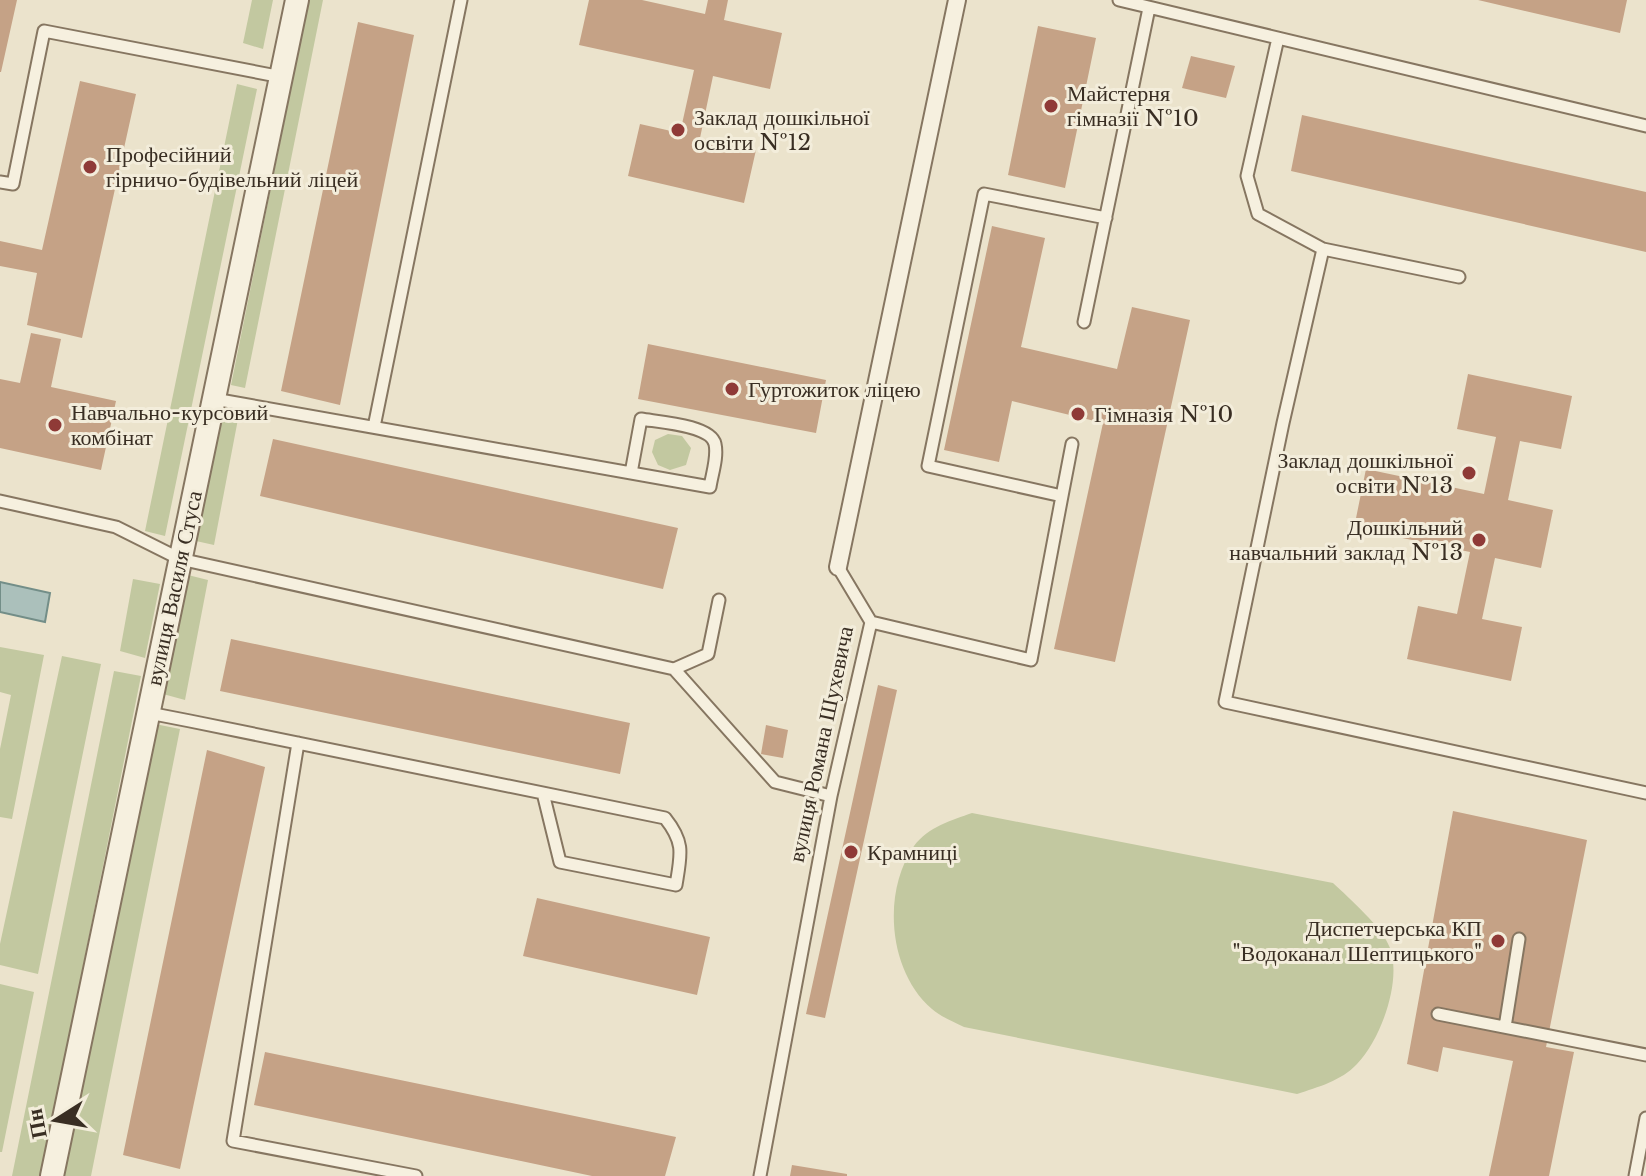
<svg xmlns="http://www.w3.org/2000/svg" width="1646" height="1176" font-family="'Libre Baskerville',serif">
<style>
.green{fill:#c2c8a0}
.water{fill:#abc0bb;stroke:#738e88;stroke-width:2}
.building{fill:#c5a286}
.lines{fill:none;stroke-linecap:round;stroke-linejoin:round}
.service-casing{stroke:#867661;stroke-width:15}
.pedestrian-casing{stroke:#867661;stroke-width:20}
.minor-casing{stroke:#867661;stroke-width:26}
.service{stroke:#f6f0df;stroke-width:11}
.pedestrian{stroke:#f6f0df;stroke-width:16}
.minor{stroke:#f6f0df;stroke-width:22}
.poi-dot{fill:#8f3a37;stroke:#f3eddb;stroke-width:3}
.labels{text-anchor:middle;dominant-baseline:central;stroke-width:6;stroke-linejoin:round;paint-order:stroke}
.poi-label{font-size:22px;fill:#392e23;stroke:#f3eddb;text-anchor:start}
.street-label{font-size:22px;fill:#392e23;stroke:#f3eddb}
</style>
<rect width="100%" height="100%" fill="#ebe3cc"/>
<path class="green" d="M252,0H273L263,49L243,43Z
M309,0H323L245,388L231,385Z
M237,84L257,89L165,536L145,531Z
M220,415L238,419L214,545L196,541Z
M668,434L682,436L691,448L686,465L670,470L658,465L652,452L655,440Z
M188,575L208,580L185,700L163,694Z
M133,579L160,584L145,658L120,651Z
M0,647L44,655L12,819L0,817V749L11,695L0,692Z
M62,656L101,664L38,974L0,965V944Z
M114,671L141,676L41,1176H12Z
M155,724L180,729L91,1176H62Z
M972,813L1333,883C1349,898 1383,928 1390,948C1402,981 1381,1039 1357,1064C1341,1081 1318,1087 1297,1094L964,1027C954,1022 941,1017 932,1009C888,971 882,892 914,846C928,827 952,820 972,813Z
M0,984L34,992L2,1152H0Z"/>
<path class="water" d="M0,582L50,593L45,622L0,612Z"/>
<path class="building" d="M0,0H17L1,72H0Z
M589,0H642L705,14L708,0H728L724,20L782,33L770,89L713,76L700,138L756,150L744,203L628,176L640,124L680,133L694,70L579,45Z
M1478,0H1627L1620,33Z
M358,22L414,35L340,405L281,391Z
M1038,26L1096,38L1065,188L1008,175Z
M1191,56L1235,66L1226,98L1182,88Z
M80,81L136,94L82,338L27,325L37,273L0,266V241L42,250Z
M1302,115L1646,192V252L1291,171Z
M992,226L1045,238L1021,347L1117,369L1132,307L1190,320L1115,662L1054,649L1103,423L1012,401L999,462L944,450Z
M31,333L61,339L51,387L116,401L101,470L0,448V379L20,383Z
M648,344L826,380L816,433L638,399Z
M1468,374L1572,396L1561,449L1520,441L1508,500L1553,510L1541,568L1495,558L1482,619L1522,627L1511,681L1407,659L1418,606L1457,614L1470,552L1354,528L1366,469L1484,494L1496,437L1457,429Z
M273,439L678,528L663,589L260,496Z
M231,639L630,723L620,774L220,691Z
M878,685L897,690L825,1018L806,1014Z
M766,725L788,730L783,758L761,754Z
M207,750L265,767L180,1169L123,1155Z
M1453,811L1587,840L1546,1047L1574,1052L1549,1176H1489L1513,1061L1443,1047L1438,1072L1407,1064Z
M537,898L710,937L697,995L523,956Z
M265,1052L676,1137L665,1176H592L254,1105Z
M792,1165L847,1174V1176H790Z"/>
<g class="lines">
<g class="service-casing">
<path id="service" d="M1119,0L1646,126
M1278,38L1247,176L1258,214L1323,249L1283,423L1225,702L1646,793
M0,182L13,184L44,31L282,77
M1323,249L1459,277
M1084,322L1149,8
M214,399L710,487C712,474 718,457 715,444C711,425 658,422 641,419L631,473
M374,427L461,0
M1072,444L1062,496L928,466L984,194L1106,218
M0,501L116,527L180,559L674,669L775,782L831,796
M871,622L1031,660L1062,496
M674,669L708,654L719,600
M149,713L190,721L665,818C685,843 681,854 676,885L560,862L543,793
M298,743L233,1141L416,1176
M1438,1014L1646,1055
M1505,1027L1519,939
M760,1176L831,796L871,622L838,567
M1635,1176L1646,1118"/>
</g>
<g class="pedestrian-casing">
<path id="pedestrian" d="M838,567L957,0"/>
</g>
<g class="minor-casing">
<path id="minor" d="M52,1176L297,0"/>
</g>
<use href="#service" class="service"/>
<use href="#pedestrian" class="pedestrian"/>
<use href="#minor" class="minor"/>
</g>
<g class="poi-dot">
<circle cx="1051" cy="106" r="8"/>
<circle cx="678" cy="130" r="8"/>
<circle cx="90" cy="167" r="8"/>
<circle cx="732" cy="389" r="8"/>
<circle cx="1078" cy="414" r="8"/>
<circle cx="55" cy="425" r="8"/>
<circle cx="1469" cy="473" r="8"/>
<circle cx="1479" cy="540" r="8"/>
<circle cx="851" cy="852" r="8"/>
<circle cx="1498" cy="941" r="8"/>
</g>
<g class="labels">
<g class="poi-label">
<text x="1067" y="93">Майстерня<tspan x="1067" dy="25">гімназії №10</tspan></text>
<text x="694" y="117">Заклад дошкільної<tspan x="694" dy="25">освіти №12</tspan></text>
<text x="106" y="154">Професійний<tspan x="106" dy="25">гірничо-будівельний ліцей</tspan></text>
<text x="748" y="389">Гуртожиток ліцею</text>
<text x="71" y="412">Навчально-курсовий<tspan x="71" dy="25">комбінат</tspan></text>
<text x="1094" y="414">Гімназія №10</text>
<text x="1453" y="460" text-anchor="end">Заклад дошкільної<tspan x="1453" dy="25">освіти №13</tspan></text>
<text x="1463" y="527" text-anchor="end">Дошкільний<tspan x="1463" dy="25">навчальний заклад №13</tspan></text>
<text x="867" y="852">Крамниці</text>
<text x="1482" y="928" text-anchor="end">Диспетчерська КП<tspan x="1482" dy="25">"Водоканал Шептицького"</tspan></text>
</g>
<g class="street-label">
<text transform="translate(174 588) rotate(-78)">вулиця Василя Стуса</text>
<text transform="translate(821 744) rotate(-78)">вулиця Романа Шухевича</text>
</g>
</g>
<g transform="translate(56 1120) rotate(259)" stroke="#f3eddb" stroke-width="6" paint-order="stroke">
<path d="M0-6L14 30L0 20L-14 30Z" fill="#392e23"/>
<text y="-12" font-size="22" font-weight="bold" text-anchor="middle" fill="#392e23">Пн</text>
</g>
</svg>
